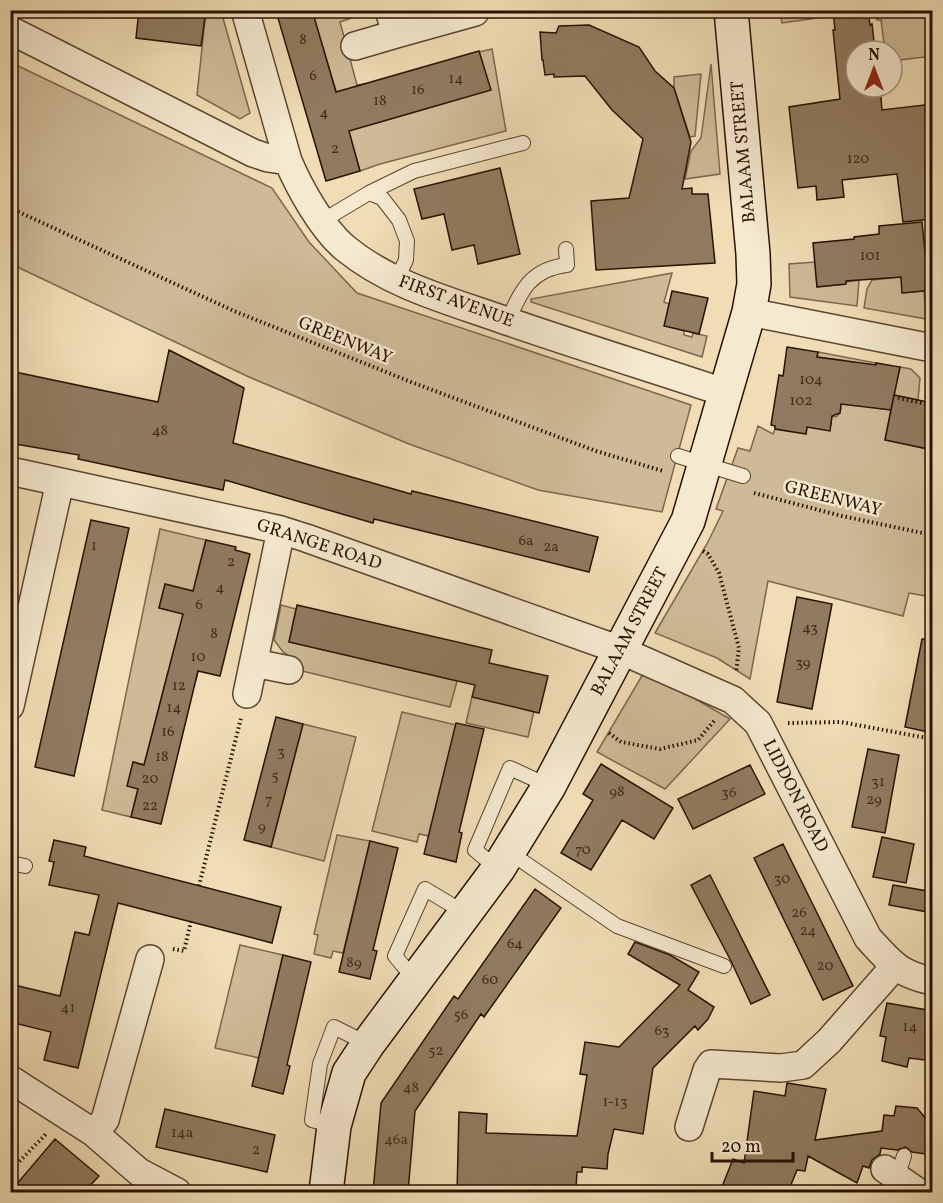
<svg xmlns="http://www.w3.org/2000/svg" width="943" height="1203" font-family="Vollkorn,serif">
<style>
.green{fill:#ceba97;stroke:#7c664d;stroke-width:1.5}
.building{fill:#907b60;stroke:#291103;stroke-width:1.5}
.lines{fill:none;stroke-linecap:round;stroke-linejoin:round}
.service-casing{stroke:#5b4430;stroke-width:16}
.minor-casing{stroke:#5b4430;stroke-width:30}
.secondary-casing{stroke:#291103;stroke-width:36}
.path{stroke:#291103;stroke-width:4;stroke-dasharray:1.5 3;stroke-linecap:butt}
.service{stroke:#f5e9cf;stroke-width:14}
.minor{stroke:#f5e9cf;stroke-width:27}
.secondary{stroke:#f5e9cf;stroke-width:33}
.labels{text-anchor:middle;dominant-baseline:central;stroke-width:5;stroke-linejoin:round;paint-order:stroke}
.number-label{font-size:15px;fill:#432c1a}
.street-label{font-size:18px;fill:#291103;stroke:#f5e9cf}
</style>
<rect width="100%" height="100%" fill="#f0ddb5"/>
<filter id="stains"><feTurbulence type="fractalNoise" baseFrequency=".00333" numOctaves="4"/><feColorMatrix values="0 0 0 0 .2 0 0 0 0 .09 0 0 0 0 .02 0 0 0 .5 -.17"/></filter>
<radialGradient id="worn" r=".72"><stop offset=".6" stop-color="#630" stop-opacity="0"/><stop offset="1" stop-color="#630" stop-opacity=".3"/></radialGradient>
<path class="green" d="M206,11H221L250,113L240,119L197,95Z
M312,11H359L360,15L340,22L357,85L364,84L376,123L490,90L479,52L492,49L506,131L380,164L360,171Z
M618,11H664L665,14L618,16Z
M780,11H823L824,17L782,23Z
M876,11H932V56L892,61V51H885L881,20H877Z
M10,62L272,188L309,242L357,293L691,405L662,512L538,490L409,444L249,377L11,264Z
M711,64L720,174L685,179L691,151L701,138Z
M701,74L695,136L690,137L674,88V77Z
M815,262L817,287L845,284L846,282L859,280L857,306L790,297L789,264Z
M672,273L664,302L669,304L684,330V335L692,337L693,333L707,336L702,357L531,302V299Z
M901,277L903,293L924,291L925,306H932V320L864,308L867,289L872,280Z
M818,352L876,363L872,383L882,385L877,408L891,410L885,440L932,450V597L909,593L903,616L768,581L750,679L717,658L655,633L708,542L723,511L716,509L738,448L750,451L758,426L773,434L775,429L806,434L807,427L830,430L832,416L836,417L840,413L841,408L838,405L846,361L817,357Z
M900,367L911,369L920,378L918,400L894,395Z
M160,529L206,540L199,567L213,571L198,592L165,585L159,608L202,618L198,671L196,680L168,672L144,765L134,762L138,789L131,817L102,810Z
M281,605L296,609L289,642L457,681L450,707L298,670L300,663L283,652L274,640Z
M643,674L692,697L730,719L665,789L597,752Z
M472,697L534,711L528,737L466,723Z
M402,712L456,725L429,836L419,834L417,842L372,831Z
M303,724L356,737L324,861L271,847Z
M337,835L370,841L343,953L333,951L331,958L314,954L318,935L314,934Z
M240,945L283,955L259,1058L215,1048Z"/>
<path class="building" d="M139,10H206L201,46L136,38Z
M277,10H312L336,92L479,51L491,90L349,131L360,171L326,181L278,18L279,17Z
M833,10H868L870,25L872,24L875,51H856V87H880L882,110L933,104V219L903,222L897,174L842,180L844,197L817,200L816,186L798,188L789,107L840,99L833,30H835Z
M589,25L639,47L655,71L674,88L691,142L682,189L692,188V194H708L715,263L596,270L591,201L629,198L643,139L612,110L585,76L554,77V74L545,75L543,60H542L540,32L556,33L559,26Z
M500,168L520,254L478,264L474,245L452,250L444,214L422,219L414,189Z
M922,222L926,262L933,261V290L902,293L901,277L846,281V284L817,287L813,243L854,239V237L879,234V226Z
M672,291L708,298L699,334L664,326Z
M787,347L818,352L817,357L876,365V363L900,367L891,410L841,404L840,413L832,416L830,431L807,427L806,434L775,429V426L771,425L779,375L783,376Z
M169,350L244,388L233,443L411,494L412,491L598,537L589,572L374,519L373,523L225,480L223,490L78,459L79,455L10,443V371L158,402Z
M894,395L933,403V450L885,440Z
M91,520L129,528L74,776L35,767Z
M206,540L236,547L235,550L250,554L220,676L198,671L161,824L131,817L138,789L127,786L133,762L144,765L183,614L159,608L165,584L193,591Z
M797,597L832,604L812,709L777,702Z
M297,605L492,650L489,663L548,676L539,713L472,697L475,685L289,642Z
M922,639L933,640V733L905,727Z
M276,717L303,724L271,847L244,840Z
M456,723L484,729L459,832L462,833L456,862L424,854Z
M868,749L899,755L885,833L852,827Z
M601,764L673,808L654,839L622,820L591,870L561,853L593,800L583,794Z
M750,765L765,794L693,829L678,799Z
M882,837L914,844L906,883L873,877Z
M54,840L86,847L84,856L281,907L272,943L118,903L78,1068L44,1060L51,1032L10,1022V984L60,996L75,932L89,935L99,895L49,885L54,862L49,861Z
M370,841L398,848L373,950L377,951L370,979L339,972Z
M783,844L853,986L823,1000L754,858Z
M710,875L770,995L751,1004L731,961L691,885Z
M893,885L933,892V913L889,905Z
M535,889L561,908L484,1017L481,1014L415,1111L408,1192H373L381,1103L454,996L458,999Z
M635,942L670,955L699,972L688,990L714,1007L708,1019L698,1030L695,1026L653,1068L643,1134L614,1129L608,1154L607,1169L582,1167V1172H577L576,1188L533,1185V1192H457L459,1112L487,1114L486,1133L577,1136L587,1075L580,1074L585,1042L619,1047L680,985L628,954Z
M283,955L311,962L287,1065L290,1066L283,1094L252,1086Z
M887,1003L933,1011V1061L909,1058L907,1067L882,1061L886,1037L880,1036Z
M787,1083L826,1089L815,1140L882,1131L884,1115L894,1116L896,1106L917,1108L933,1127V1155L912,1152L906,1147L897,1150L881,1148L880,1154L872,1160L869,1168L863,1166L857,1183L808,1156L805,1171L797,1170L788,1192H720L733,1159L744,1163L754,1091L785,1096Z
M165,1109L275,1135L267,1172L156,1147Z
M55,1139L99,1176L84,1192H10Z"/>
<g class="lines">
<g class="service-casing">
<path id="service" d="M369,193L382,198L399,220L407,241L406,260L396,281
M322,221L369,193L414,171L523,143
M508,321C521,290 531,269 567,265L566,249
M678,456L743,476
M509,852L617,926L724,966
M10,863L25,866
M498,869L475,850L510,768L549,786
M415,980L395,956L425,889L465,913
M334,1126L312,1120L320,1064L334,1027L368,1044
M897,1177L904,1156"/>
</g>
<g class="minor-casing">
<path id="minor" d="M245,10L288,161
M389,10L396,34L475,12
M10,30L253,153L268,158L288,161C299,187 322,229 345,248C390,285 447,300 501,319C576,345 651,368 726,393
M355,46L396,34
M749,312L932,348
M10,471L281,530L306,538L620,650L733,700L758,723L868,938C890,962 898,974 932,981
M254,663L289,670
M247,694L281,530
M10,706L60,482
M10,1079L94,1133L139,1172L177,1192
M689,1127L707,1070L711,1064L781,1068L803,1065L829,1041L894,967
M94,1133L105,1120L150,959
M885,1169L918,1192"/>
</g>
<g class="secondary-casing">
<path id="secondary" d="M326,1192L334,1126L349,1073L368,1044L498,869L549,786L688,521L749,312L754,284L753,254L731,10"/>
</g>
<path class="path" d="M10,208L234,311L411,382L596,451L663,471
M898,398L932,405
M930,398L932,399
M754,493L842,516L932,535
M703,551L708,554L719,573L739,648L736,673
M788,723L841,722L932,739
M609,733L621,742L660,749L698,740L714,721
M199,886L241,718
M173,949L184,951L191,921
M10,1171L47,1133"/>
<use href="#service" class="service"/>
<use href="#minor" class="minor"/>
<use href="#secondary" class="secondary"/>
</g>
<g class="labels">
<g class="number-label">
<text x="303" y="40">8</text>
<text x="313" y="76">6</text>
<text x="456" y="79">14</text>
<text x="418" y="90">16</text>
<text x="380" y="101">18</text>
<text x="324" y="113">4</text>
<text x="335" y="149">2</text>
<text x="858" y="159">120</text>
<text x="870" y="256">101</text>
<text x="811" y="380">104</text>
<text x="801" y="401">102</text>
<text x="160" y="431">48</text>
<text x="526" y="541">6a</text>
<text x="94" y="546">1</text>
<text x="551" y="547">2a</text>
<text x="231" y="562">2</text>
<text x="220" y="588">4</text>
<text x="199" y="605">6</text>
<text x="810" y="628">43</text>
<text x="214" y="634">8</text>
<text x="198" y="657">10</text>
<text x="803" y="663">39</text>
<text x="179" y="686">12</text>
<text x="174" y="708">14</text>
<text x="168" y="732">16</text>
<text x="281" y="752">3</text>
<text x="162" y="757">18</text>
<text x="275" y="776">5</text>
<text x="150" y="779">20</text>
<text x="878" y="782">31</text>
<text x="617" y="792">98</text>
<text x="729" y="793">36</text>
<text x="269" y="800">7</text>
<text x="874" y="800">29</text>
<text x="150" y="806">22</text>
<text x="262" y="827">9</text>
<text x="583" y="850">70</text>
<text x="782" y="879">30</text>
<text x="799" y="913">26</text>
<text x="808" y="931">24</text>
<text x="515" y="944">64</text>
<text x="354" y="963">89</text>
<text x="825" y="966">20</text>
<text x="490" y="980">60</text>
<text x="68" y="1008">41</text>
<text x="461" y="1015">56</text>
<text x="910" y="1027">14</text>
<text x="662" y="1031">63</text>
<text x="436" y="1051">52</text>
<text x="411" y="1088">48</text>
<text x="615" y="1102">1-13</text>
<text x="182" y="1133">14a</text>
<text x="396" y="1140">46a</text>
<text x="256" y="1150">2</text>
</g>
<g class="street-label">
<text transform="translate(744 152) rotate(-95)">BALAAM STREET</text>
<text transform="translate(456 302) rotate(20)">FIRST AVENUE</text>
<text transform="translate(345 341) rotate(22)">GREENWAY</text>
<text transform="translate(833 499) rotate(14)">GREENWAY</text>
<text transform="translate(319 545) rotate(18)">GRANGE ROAD</text>
<text transform="translate(630 632) rotate(-62)">BALAAM STREET</text>
<text transform="translate(795 796) rotate(63)">LIDDON ROAD</text>
</g>
</g>
<rect width="943" height="1203" fill="none" stroke="#f0ddb5" stroke-width="36"/>
<rect x="12" y="12" width="919" height="1179" fill="none" stroke="#291103" stroke-width="3"/>
<rect x="18" y="18" width="907" height="1167" fill="none" stroke="#291103" stroke-width="1.5"/>
<g transform="translate(874 69)"><circle r="28" fill="#f5e9cf" stroke="#a3937d" stroke-width="1.5"/>
<path d="M0-4.5L10 22L0 15L-10 22Z" fill="#8f2418"/>
<text y="-9" font-size="16" font-weight="bold" text-anchor="middle" fill="#291103">N</text>
</g>
<path d="M712 1152v9h81v-9" fill="none" stroke="#291103" stroke-width="3"/>
<text x="721" y="1152" font-size="18" fill="#291103" stroke="#f5e9cf" stroke-width="4.5" paint-order="stroke">20 m</text>
<rect width="100%" height="100%" filter="url(#stains)"/>
<rect width="100%" height="100%" fill="url(#worn)"/>
</svg>
